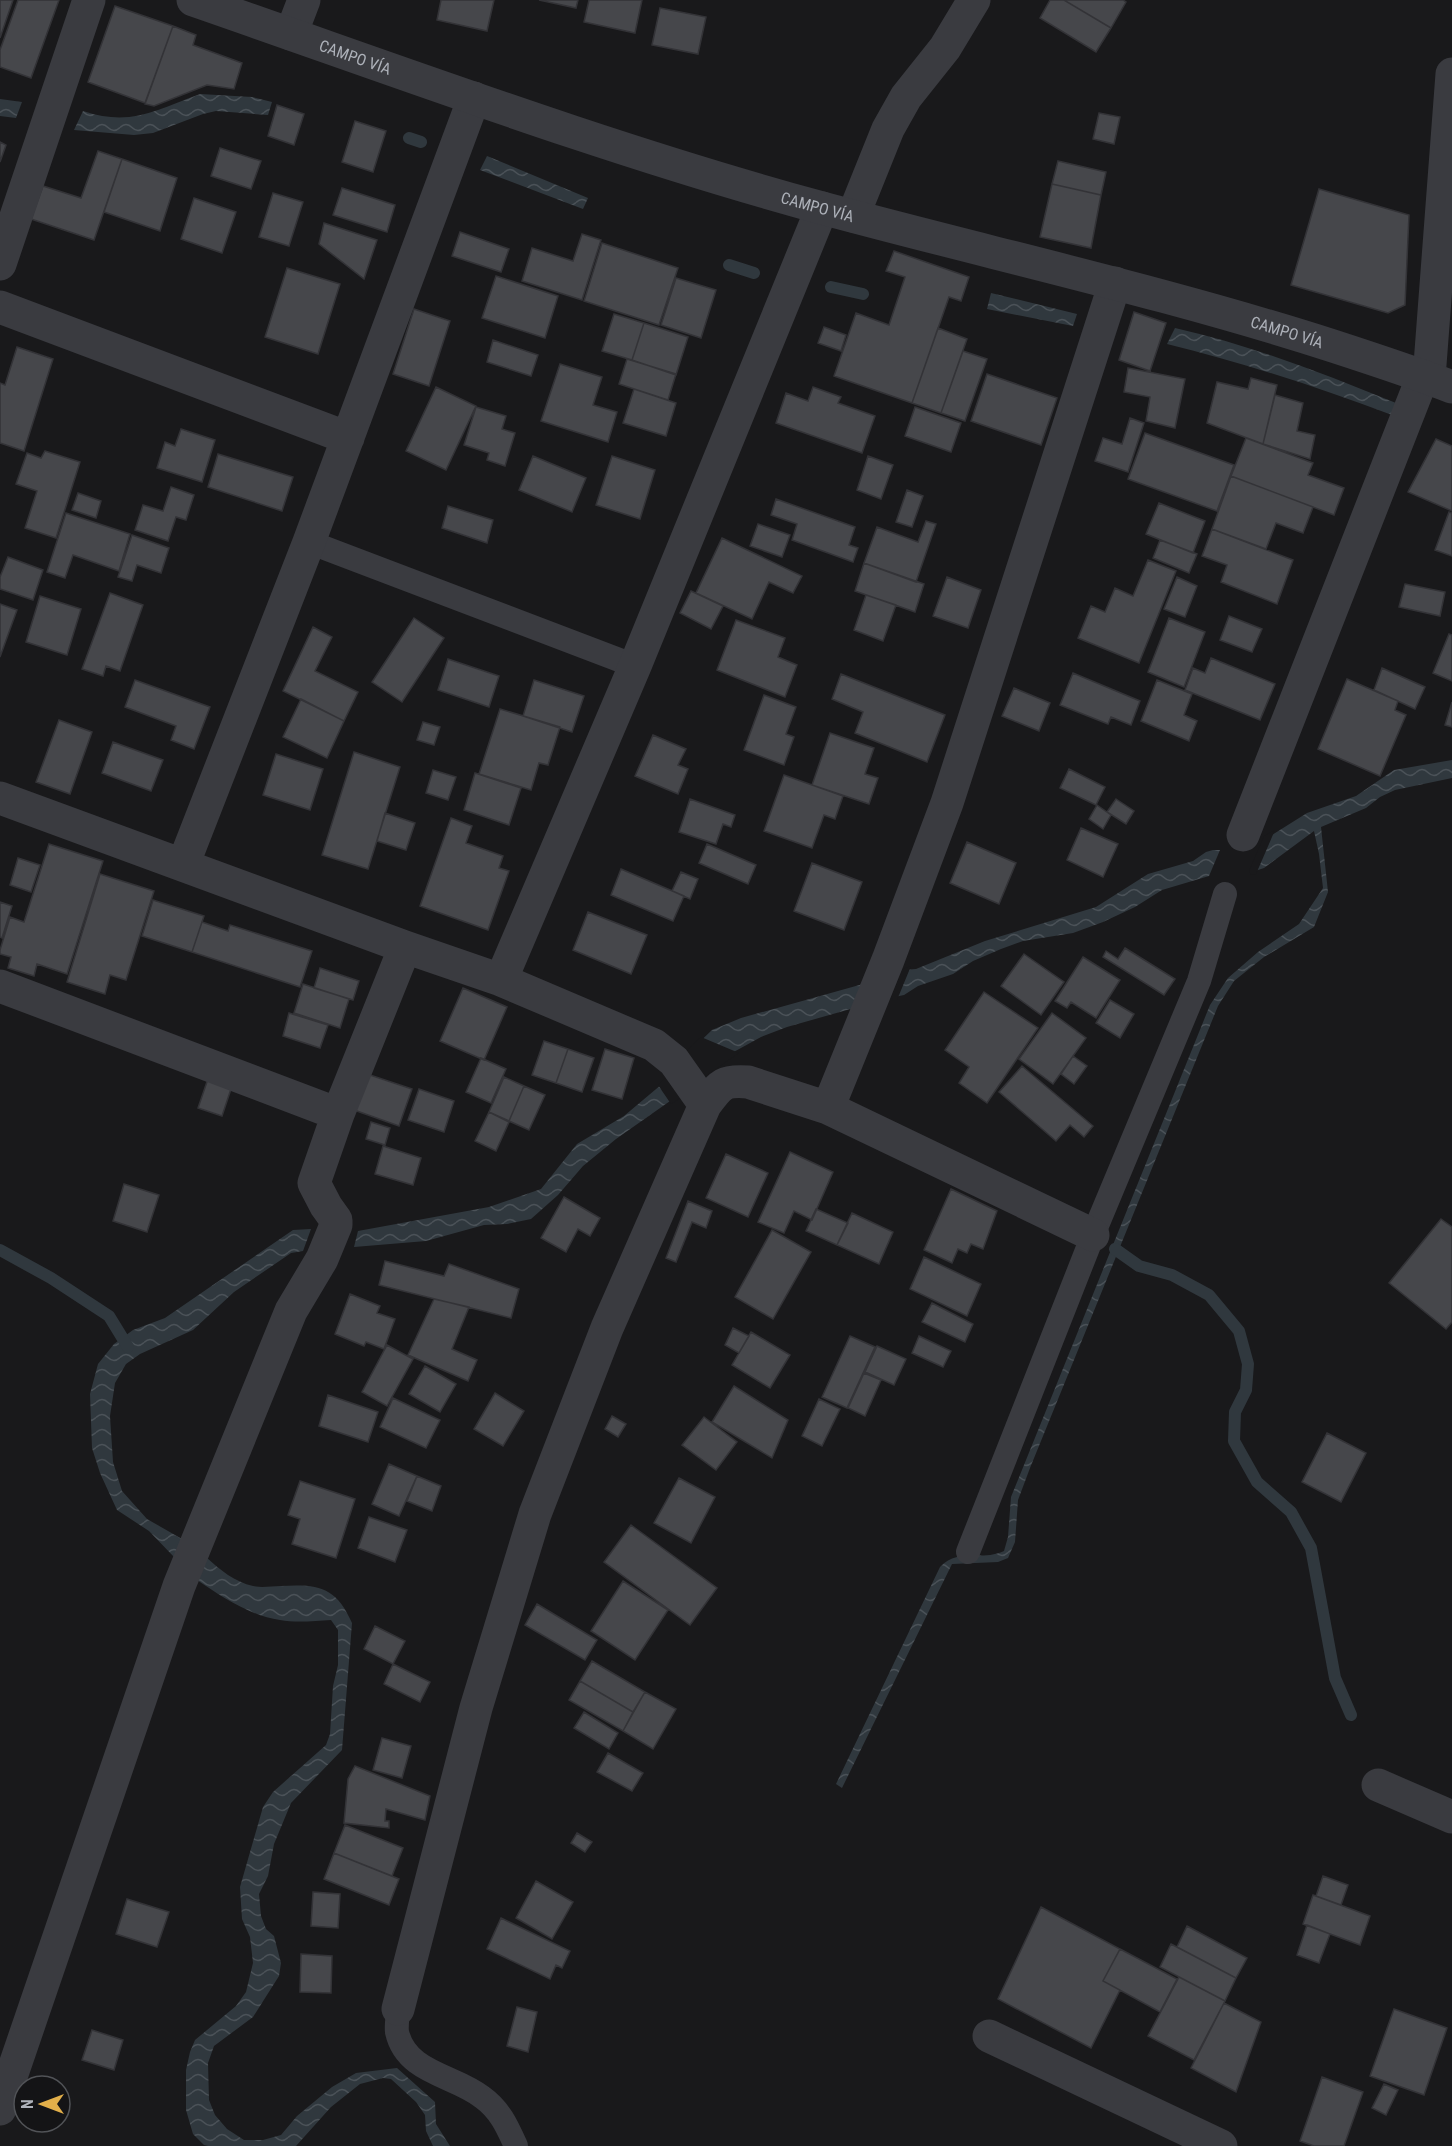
<svg xmlns="http://www.w3.org/2000/svg" width="1452" height="2146" font-family="'Roboto Condensed',sans-serif">
<style>
.water{fill:url(#water-waves)}
.pier{fill:#19191b}
.lines{fill:none;stroke-linecap:round;stroke-linejoin:round}
.stream{stroke:#30383e;stroke-width:12}
.building{fill:#46474b;stroke:#333337;stroke-width:1.5}
.service{stroke:#3a3b40;stroke-width:24}
.minor{stroke:#3a3b40;stroke-width:33}
.tertiary{stroke:#3a3b40;stroke-width:33}
.labels{text-anchor:middle;dominant-baseline:central;stroke-width:4.5;stroke-linejoin:round;paint-order:stroke}
.street-label{font-size:16px;fill:#adb1b9;stroke:#141416}
</style>
<defs>
<pattern id="water-waves" width="16" height="10" patternUnits="userSpaceOnUse" patternTransform="scale(1.5)"><rect width="16" height="10" fill="#30383e"/><path d="M0 5q4-4 8 0t8 0" fill="none" stroke="#4b5258"/></pattern>
</defs>
<rect width="100%" height="100%" fill="#19191b"/>
<path class="water" d="M200,94L252,97L272,102L268,115L216,111L203,114L153,133L134,135L74,130L83,111C131,127 156,110 200,94Z
M0,99L22,102L16,118L0,116Z
M487,156L588,198L583,209L480,170Z
M991,293L1077,314L1073,326L987,309Z
M1175,328C1251,345 1324,374 1396,403L1392,415C1318,387 1244,363 1167,344Z
M1452,760V778L1395,790L1380,797L1366,808L1321,827L1328,892L1314,927L1264,957L1234,981L1218,1006L1030,1468L1018,1500L1015,1542L1008,1558L998,1562L952,1564L842,1788L836,1784L940,1567C960,1547 980,1562 1004,1551L1008,1537L1011,1497L1210,1005L1228,978L1258,952L1299,924L1323,888L1319,854L1314,831L1264,868L1252,872L1267,838L1307,813L1356,796L1394,770Z
M1213,850H1220L1209,876L1162,890L1135,907L1103,922L1073,933L1023,941L1001,949L973,961L953,974L918,986L904,995L894,997L904,970L916,969L985,941L1096,907L1148,874L1193,861L1206,852Z
M863,984L854,1008L787,1027L761,1037L730,1054L686,1055L712,1030L741,1018Z
M668,1079L680,1094L616,1139L583,1166L558,1195L531,1219L507,1224L484,1225L426,1241L354,1247L358,1231L489,1207L541,1189L577,1144L624,1116Z
M311,1229L303,1251L291,1253L234,1292L193,1330L140,1354L126,1364L115,1383L110,1416L113,1462L122,1491L147,1519L182,1539L175,1558L149,1531L117,1510L100,1473L92,1448L90,1394L98,1364L114,1344L133,1330L165,1318L293,1230Z
M206,1557C220,1570 235,1582 253,1586C262,1588 272,1586 281,1586C319,1584 336,1587 352,1623L342,1750L291,1803L274,1844L268,1876L259,1894L261,1916L266,1929L274,1936L281,1963L279,1976L253,2017L214,2046L208,2063L209,2100L215,2115L227,2129L244,2140H263L281,2135L297,2116L332,2087L356,2073L397,2068L435,2102L436,2124L450,2146H433L426,2131L425,2115L416,2102L391,2079L383,2078L360,2084L331,2107L296,2146H208L204,2145L193,2134L186,2110V2070L190,2052L195,2040L236,2006L246,1992L253,1963L250,1937L242,1919L240,1887L263,1807L273,1792L326,1745L330,1734L333,1686L338,1665V1630L331,1620C314,1621 296,1623 280,1620C250,1616 221,1596 197,1580Z"/>
<path class="pier" d="M1275,830L1256,874L1251,875L1249,871L1264,836Z
M911,966L897,1000H893L891,997L902,969Z
M701,1037L739,1053L704,1077L684,1053Z
M666,1077L682,1097L671,1104L658,1085Z"/>
<g class="lines">
<path class="stream" d="M409,138L421,142
M729,265L754,273
M831,287L863,294
M1115,1249L1139,1266L1172,1275L1209,1295L1239,1331L1248,1364L1246,1390L1235,1412L1234,1441L1257,1482L1291,1512L1311,1548L1335,1678L1351,1715
M0,1250L51,1278L109,1316L128,1347"/>
</g>
<path class="building" d="M0,0H13L0,38Z
M18,0H59L31,78L0,67V50Z
M441,0H494L487,31L437,20Z
M539,0H578L576,8Z
M589,0H642L635,33L584,22Z
M1050,0H1064L1111,28L1096,52L1040,18Z
M1064,0H1123L1126,2L1111,28Z
M115,6L173,26L145,103L88,82Z
M660,8L706,17L698,54L652,45Z
M173,26L196,35L193,45L242,63L234,89L207,85L154,106L145,104Z
M277,105L304,114L294,145L268,136Z
M1099,113L1120,117L1114,144L1093,139Z
M355,121L386,131L373,172L342,162Z
M0,142L6,145L0,162Z
M220,148L261,161L251,189L211,176Z
M98,151L122,159L94,240L31,219L43,186L81,198Z
M122,159L177,178L160,231L104,212Z
M1058,161L1106,172L1101,195L1052,184Z
M1052,184L1101,195L1091,248L1040,237Z
M342,188L395,205L387,232L333,215Z
M1319,189L1409,215L1405,305L1388,313L1291,285Z
M273,193L303,202L289,246L259,237Z
M194,198L236,212L222,253L181,239Z
M324,223L377,240L364,279L319,244Z
M460,232L509,249L501,272L452,256Z
M582,234L601,240L582,300L522,281L532,248L573,261Z
M602,243L678,268L659,325L584,301Z
M894,251L969,277L961,301L949,297L912,403L834,376L856,313L889,325L905,277L886,271Z
M287,268L340,284L318,354L265,337Z
M496,276L558,296L545,338L482,318Z
M676,278L716,290L701,338L661,325Z
M414,309L450,321L429,386L393,374Z
M1134,312L1166,323L1150,371L1119,360Z
M614,314L644,323L632,360L602,351Z
M644,323L688,337L676,375L632,360Z
M824,327L846,335L841,351L818,343Z
M938,328L967,339L941,413L912,403Z
M493,340L538,355L531,376L487,362Z
M17,347L53,359L24,451L0,443V383L5,385Z
M963,351L987,359L965,421L941,413Z
M627,359L676,374L668,400L619,384Z
M560,364L602,377L593,405L617,412L608,442L541,421Z
M1128,368L1185,379L1175,428L1146,421L1150,397L1124,392Z
M987,374L1057,398L1041,445L971,421Z
M1251,378L1277,385L1263,444L1207,423L1217,382L1248,389Z
M436,387L476,406L446,470L406,451Z
M813,387L841,397L838,403L875,416L862,453L776,423L786,393L808,401Z
M634,389L676,403L666,436L623,423Z
M1275,395L1303,403L1297,431L1315,435L1310,459L1263,444Z
M476,407L506,416L502,429L515,433L505,466L487,460L489,453L464,445Z
M915,407L961,423L951,452L905,436Z
M1130,418L1144,423L1128,472L1095,461L1103,438L1122,444Z
M181,429L215,440L202,482L157,468L165,442L175,446Z
M1145,433L1234,465L1217,511L1128,479Z
M1246,438L1313,463L1308,475L1344,488L1334,515L1231,476Z
M1436,439L1452,446V511L1408,492Z
M45,451L80,462L56,538L25,528L37,491L16,484L27,453L41,458Z
M218,454L293,477L282,511L208,487Z
M533,456L586,478L572,512L519,490Z
M612,456L655,470L640,519L596,505Z
M868,456L893,465L881,499L857,490Z
M1231,476L1313,507L1303,533L1276,523L1266,549L1212,529Z
M171,487L194,495L186,520L176,517L168,541L135,530L143,505L163,511Z
M907,490L923,496L912,527L896,522Z
M78,493L101,501L96,518L72,510Z
M776,499L855,527L849,545L858,548L853,562L792,540L797,524L771,515Z
M1159,503L1205,521L1193,553L1146,534Z
M448,506L493,520L487,543L442,528Z
M1449,512L1452,513V556L1435,550Z
M66,513L130,534L119,571L73,555L65,578L47,572Z
M926,521L936,524L916,582L864,563L877,527L918,542Z
M758,524L790,535L782,557L750,546Z
M1212,529L1293,560L1277,604L1221,582L1227,565L1202,556Z
M132,535L169,548L161,573L137,565L132,581L118,577Z
M722,538L802,576L793,593L769,582L752,619L696,593Z
M1160,540L1197,554L1189,573L1153,558Z
M8,557L43,570L33,600L0,589V577Z
M1148,560L1176,571L1139,663L1078,638L1091,606L1105,612L1115,588L1133,596Z
M864,563L924,584L915,612L855,591Z
M947,577L981,590L968,628L933,616Z
M1177,577L1197,586L1185,617L1164,609Z
M1405,584L1445,592L1440,616L1399,607Z
M691,591L723,606L711,629L680,613Z
M110,593L143,605L120,671L106,666L103,676L82,669Z
M866,595L896,605L883,641L854,630Z
M40,596L81,609L67,655L26,642Z
M0,604L17,610L0,657Z
M1229,616L1262,629L1252,652L1220,640Z
M414,618L444,638L402,702L372,682Z
M1169,618L1205,632L1184,687L1148,672Z
M736,620L785,638L778,657L797,665L785,697L717,670Z
M313,627L332,637L315,671L358,692L344,721L283,691Z
M1449,634L1452,635V681L1433,673Z
M1211,658L1275,684L1260,720L1185,690L1193,668L1205,673Z
M448,659L499,676L489,707L438,690Z
M1382,668L1425,687L1415,709L1374,690Z
M1073,673L1140,701L1131,725L1111,717L1108,724L1060,705Z
M841,674L945,715L927,762L855,733L863,712L832,699Z
M1347,679L1398,701L1395,710L1406,715L1380,776L1318,749Z
M135,680L210,707L194,749L171,740L176,726L125,707Z
M534,680L584,696L572,732L523,716Z
M1157,680L1192,694L1184,715L1197,721L1189,741L1141,721Z
M1014,688L1050,703L1039,731L1002,716Z
M764,695L796,707L786,734L794,737L784,765L744,750Z
M301,699L344,721L327,758L283,737Z
M1452,702V727L1445,725Z
M500,709L560,727L548,765L539,763L531,790L479,774Z
M59,720L92,732L70,794L36,782Z
M423,722L440,727L434,745L417,740Z
M830,733L874,748L865,774L878,778L869,804L812,785Z
M653,735L686,749L678,765L688,769L678,794L635,776Z
M113,742L163,760L151,791L102,773Z
M354,752L400,767L368,869L322,855Z
M276,754L323,769L310,810L263,795Z
M1069,769L1105,787L1096,805L1060,788Z
M433,770L456,777L448,800L426,793Z
M475,773L521,788L509,825L464,810Z
M784,775L843,796L835,819L824,815L812,848L764,831Z
M690,799L735,815L731,827L723,824L716,844L679,832Z
M1116,799L1134,811L1126,824L1107,812Z
M1097,805L1111,815L1103,829L1089,819Z
M385,813L415,823L406,850L377,841Z
M451,818L472,826L466,843L503,856L499,868L509,871L488,930L420,906Z
M1081,828L1118,844L1103,877L1067,860Z
M967,842L1016,863L999,904L950,883Z
M49,844L103,861L67,974L37,964L34,976L8,968L11,957L0,954V950L10,917L24,922Z
M707,844L756,865L748,884L699,863Z
M18,858L40,865L31,892L10,885Z
M812,863L862,882L844,930L794,911Z
M621,869L684,896L673,921L611,895Z
M681,872L698,879L690,899L672,891Z
M100,874L154,891L126,980L110,975L105,994L67,982Z
M153,900L204,916L192,952L142,936Z
M0,902L12,906L2,938L0,937Z
M588,912L647,935L631,974L573,950Z
M202,922L228,931L230,925L312,951L300,987L192,952Z
M1125,948L1175,979L1164,995L1103,957L1106,951L1118,959Z
M1024,954L1064,982L1041,1015L1001,986Z
M1083,957L1120,980L1096,1018L1071,1002L1067,1008L1055,1001Z
M320,968L359,981L353,1000L314,988Z
M303,984L349,999L340,1028L294,1013Z
M463,988L507,1007L484,1060L440,1041Z
M984,992L1038,1028L987,1103L959,1083L969,1067L945,1050Z
M1110,1000L1134,1014L1120,1038L1096,1023Z
M289,1013L328,1025L320,1048L283,1036Z
M1052,1013L1086,1038L1053,1084L1019,1059Z
M544,1041L568,1049L556,1083L532,1075Z
M568,1049L594,1058L582,1092L556,1083Z
M605,1049L634,1058L622,1099L592,1090Z
M1073,1056L1087,1066L1074,1084L1061,1074Z
M481,1058L506,1069L491,1103L466,1092Z
M1022,1066L1093,1126L1084,1137L1070,1125L1056,1141L999,1092Z
M210,1073L234,1080L222,1116L198,1108Z
M367,1074L412,1089L399,1126L354,1110Z
M504,1077L524,1086L509,1121L489,1112Z
M524,1086L545,1095L529,1130L509,1121Z
M419,1089L454,1101L444,1132L408,1120Z
M489,1112L509,1122L496,1151L475,1141Z
M371,1122L390,1128L385,1145L366,1139Z
M383,1146L421,1158L413,1185L375,1174Z
M790,1152L833,1172L812,1220L794,1211L784,1233L758,1222Z
M726,1154L768,1173L748,1217L706,1198Z
M124,1184L159,1195L147,1232L113,1221Z
M951,1189L997,1211L983,1249L971,1244L967,1253L958,1249L952,1263L924,1250Z
M564,1197L600,1218L590,1236L578,1229L566,1252L541,1238Z
M688,1201L712,1211L706,1228L692,1222L676,1262L666,1258Z
M816,1209L848,1223L837,1245L806,1231Z
M852,1213L893,1232L879,1264L837,1245Z
M1441,1219L1452,1227V1322L1446,1329L1389,1283Z
M772,1230L811,1252L773,1319L735,1297Z
M924,1257L981,1284L967,1316L910,1289Z
M385,1261L444,1276L449,1264L519,1289L511,1318L379,1285Z
M350,1294L380,1306L377,1313L395,1319L384,1349L366,1342L364,1346L335,1334Z
M434,1299L469,1307L452,1349L477,1360L468,1381L408,1355Z
M932,1303L973,1324L965,1342L922,1322Z
M733,1328L749,1336L739,1353L725,1345Z
M751,1332L790,1355L770,1388L732,1365Z
M850,1336L875,1347L847,1408L822,1397Z
M919,1336L951,1351L943,1367L912,1353Z
M387,1345L413,1359L387,1406L362,1392Z
M877,1346L906,1359L894,1385L865,1372Z
M425,1366L456,1384L440,1412L409,1394Z
M864,1373L881,1380L865,1416L848,1408Z
M734,1386L788,1420L772,1458L712,1422Z
M495,1393L524,1411L503,1446L474,1429Z
M328,1395L378,1412L368,1442L319,1426Z
M393,1398L440,1420L426,1448L380,1427Z
M819,1399L840,1409L822,1446L802,1436Z
M612,1416L626,1424L618,1437L605,1429Z
M704,1417L737,1442L716,1470L682,1445Z
M1327,1433L1366,1453L1341,1502L1302,1482Z
M389,1464L417,1476L399,1516L372,1504Z
M417,1476L441,1486L432,1511L407,1501Z
M679,1478L715,1497L691,1543L654,1523Z
M300,1481L355,1499L336,1558L292,1544L300,1519L288,1515Z
M369,1517L407,1530L395,1562L358,1548Z
M631,1525L717,1588L690,1625L604,1562Z
M623,1581L668,1610L635,1660L591,1631Z
M537,1604L597,1640L585,1660L525,1625Z
M375,1626L405,1641L393,1664L364,1649Z
M592,1661L645,1692L633,1712L580,1681Z
M393,1664L430,1682L420,1702L384,1684Z
M580,1681L633,1712L623,1731L569,1700Z
M645,1692L676,1709L653,1749L623,1731Z
M584,1712L618,1733L609,1749L574,1728Z
M382,1738L411,1746L402,1778L373,1770Z
M608,1753L643,1773L632,1791L597,1772Z
M355,1766L430,1796L425,1820L386,1809L385,1821H389V1828L344,1823L348,1779Z
M345,1825L403,1848L392,1876L334,1853Z
M577,1833L592,1842L585,1852L571,1843Z
M334,1853L399,1879L389,1905L324,1879Z
M1323,1876L1348,1885L1341,1905L1316,1896Z
M536,1881L573,1902L552,1939L516,1918Z
M313,1892L340,1894L338,1928L311,1926Z
M1313,1895L1370,1916L1360,1945L1303,1924Z
M127,1899L169,1912L157,1947L116,1934Z
M1041,1907L1120,1949L1103,1981L1120,1990L1091,2048L998,1999Z
M501,1918L570,1951L562,1968L556,1965L550,1979L487,1949Z
M1307,1925L1330,1934L1319,1963L1297,1955Z
M1187,1926L1247,1958L1236,1978L1177,1947Z
M1171,1944L1236,1978L1225,2001L1160,1967Z
M1120,1949L1177,1979L1160,2012L1103,1981Z
M301,1954L332,1956L331,1993L300,1992Z
M1179,1977L1225,2001L1194,2060L1148,2036Z
M1224,2003L1261,2022L1236,2092L1191,2068Z
M517,2007L537,2012L528,2052L507,2046Z
M1394,2009L1447,2028L1424,2095L1370,2076Z
M92,2030L123,2040L114,2070L82,2060Z
M1322,2077L1363,2092L1344,2146H1314L1300,2141Z
M1384,2084L1398,2090L1386,2115L1372,2108Z"/>
<g class="lines">
<path class="service" d="M309,542L635,666
M968,1552L1093,1235L1199,981L1225,894
M398,2009C398,2016 396,2025 397,2032C406,2073 454,2075 482,2097C500,2110 507,2126 516,2146"/>
<path class="minor" d="M291,34L304,0
M853,216L888,129L906,97L945,48L974,0
M0,264L89,0
M0,307L348,438
M1429,378L1452,74
M0,798L405,947L501,980L654,1045L674,1061L705,1105C720,1085 722,1080 748,1082L828,1108L1093,1235
M1243,835L1423,376
M183,865L309,542L474,98
M501,980L635,666L822,208
M0,986L338,1114
M828,1108L888,960L947,803L1115,283
M1378,1785L1452,1817
M398,2009L476,1708L535,1514L607,1328L705,1105
M989,2036L1221,2146
M0,2109L179,1586L291,1311L322,1259L336,1225V1220L326,1206L314,1183L338,1114L405,947"/>
<path class="tertiary" id="s1" d="M193,0C401,72 609,150 822,208C992,254 1165,292 1333,346C1373,359 1413,372 1452,387"/>
</g>
<g class="labels">
<g class="street-label">
<text stroke="none"><textPath href="#s1" startOffset="172">CAMPO VÍA</textPath></text>
<text stroke="none"><textPath href="#s1" startOffset="658">CAMPO VÍA</textPath></text>
<text stroke="none"><textPath href="#s1" startOffset="1144">CAMPO VÍA</textPath></text>
</g>
</g>
<g transform="translate(42 2104) rotate(270)"><circle r="28" fill="#141416" stroke="#515357" stroke-width="1.5"/>
<path d="M0-4.5L10 22L0 15L-10 22Z" fill="#e2af4a"/>
<text y="-9" font-size="16" font-weight="bold" text-anchor="middle" fill="#adb1b9">N</text>
</g>
</svg>
